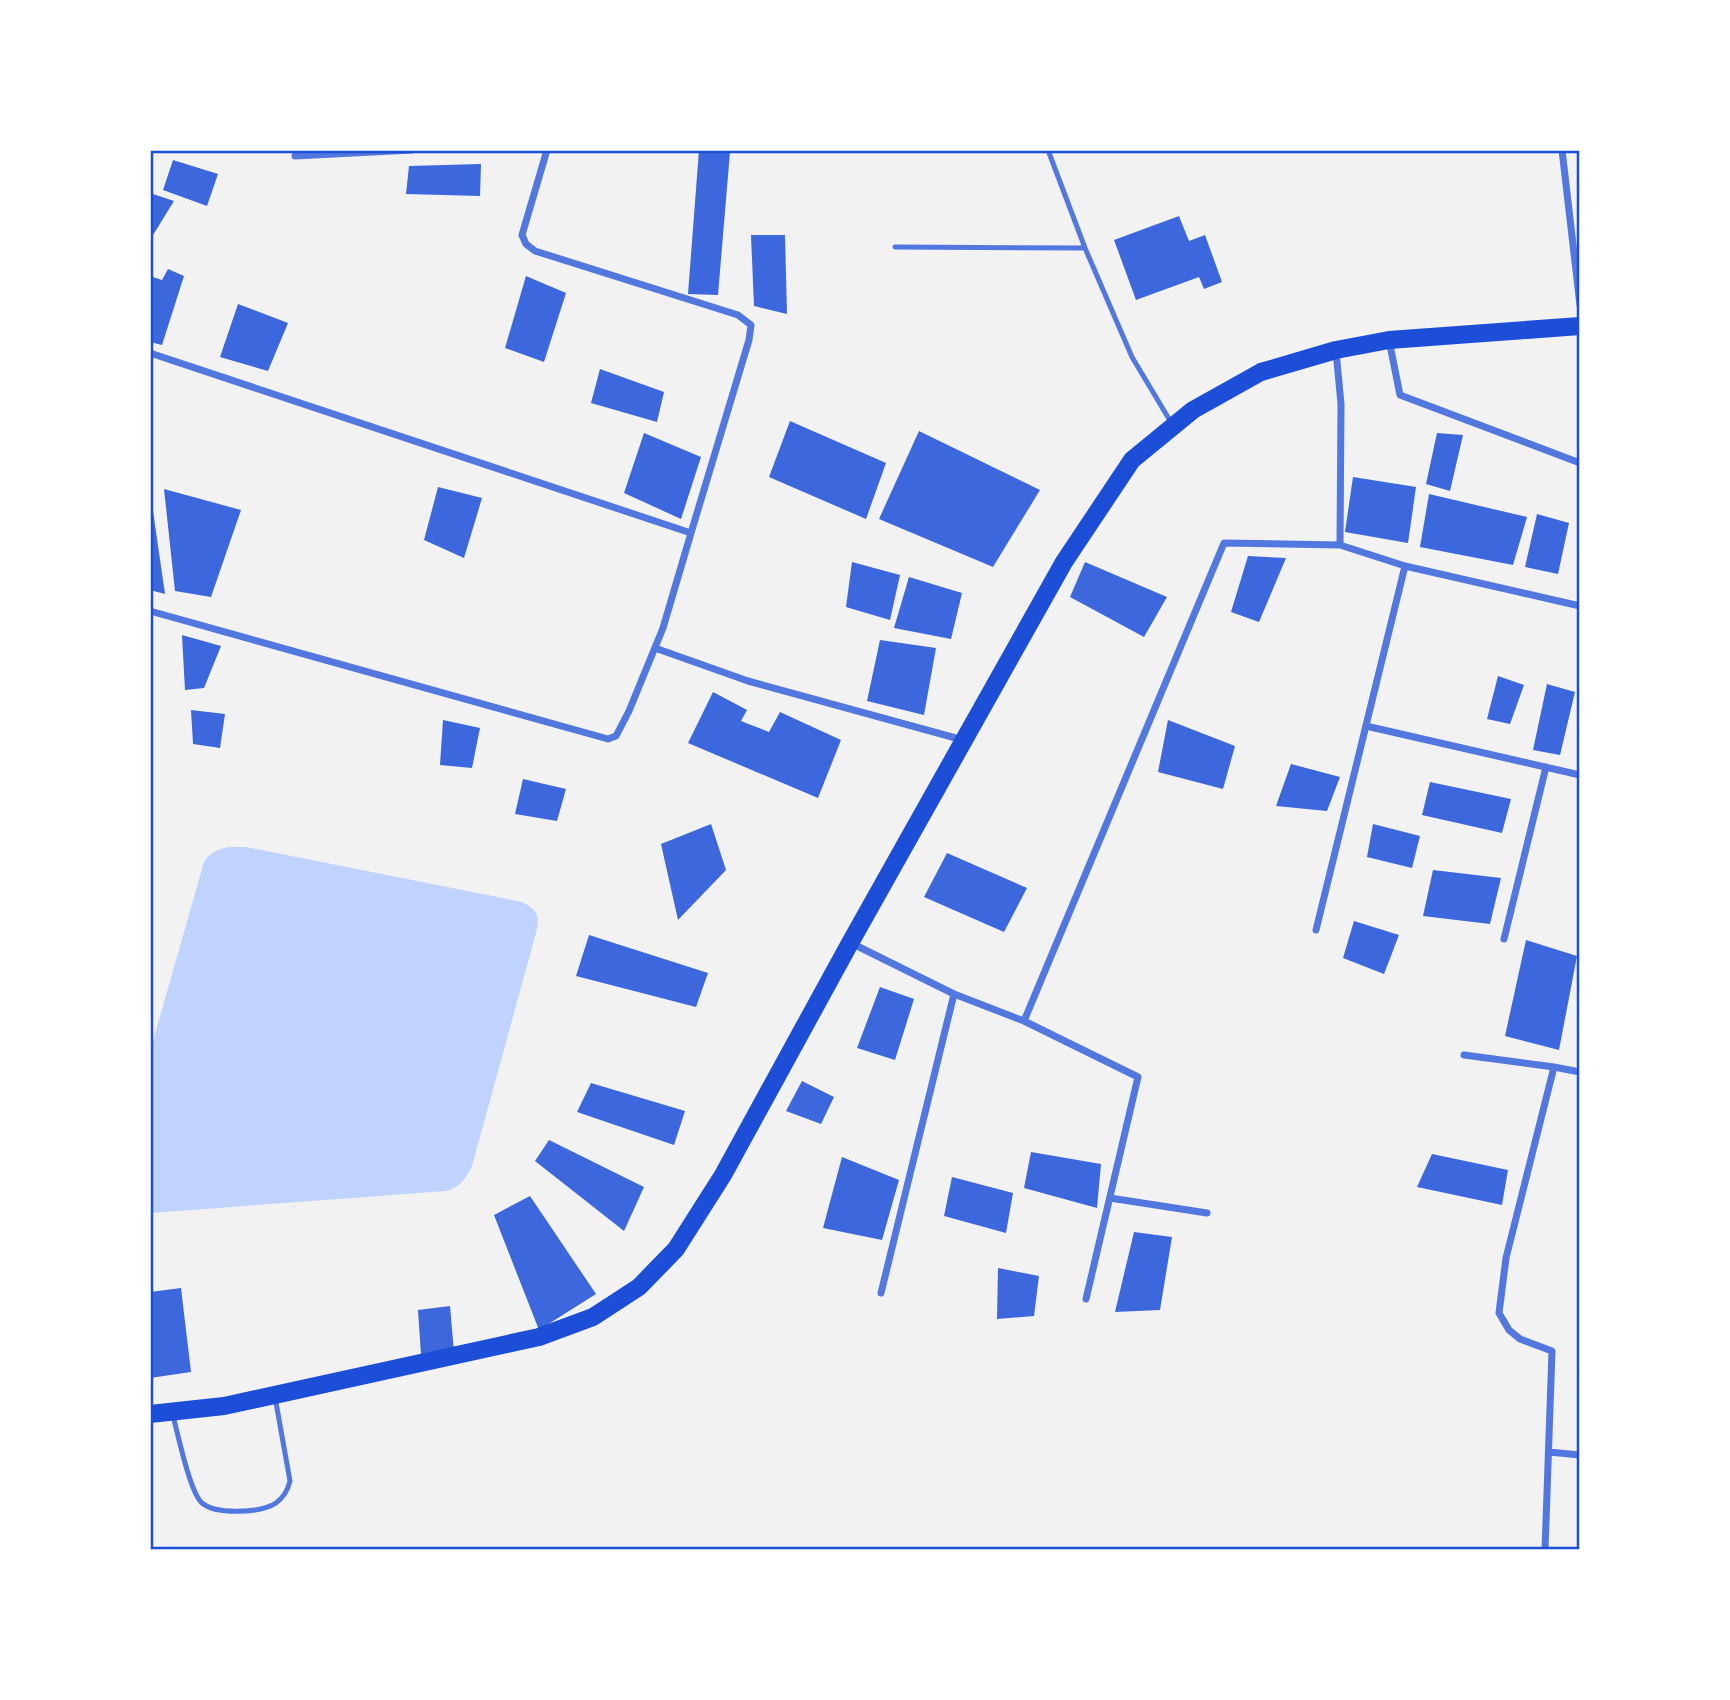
<svg xmlns="http://www.w3.org/2000/svg" width="1730" height="1700" font-family="Mulish,sans-serif">
<style>
.water{fill:#bfd3fe}
.building{fill:#3d67dc}
.lines{fill:none;stroke-linecap:round;stroke-linejoin:round}
.service{stroke:#5277de;stroke-width:5}
.minor{stroke:#5277de;stroke-width:7}
.primary{stroke:#1d4ed8;stroke-width:18}
.neatline{fill:none;stroke:#1d4ed8;stroke-width:2.5}
</style>
<rect width="100%" height="100%" fill="#f2f2f2"/>
<path class="water" d="M246,847L522,902C538,910 540,916 536,933L472,1166C465,1179 461,1187 446,1191L151,1213V1048L204,862C215,846 228,847 246,847Z"/>
<path class="building" d="M699,150L730,152L718,295L688,294Z
M173,160L218,174L207,206L163,190Z
M481,164L480,196L406,194L409,166Z
M150,193L174,201L150,240Z
M1179,216L1189,241L1205,235L1222,282L1204,289L1199,277L1136,300L1114,240Z
M751,235H785L787,314L754,306Z
M168,269L184,276L162,345L150,342V276L162,280Z
M526,276L566,293L544,362L505,348Z
M238,304L288,323L268,371L220,357Z
M600,369L664,392L657,422L591,403Z
M790,421L886,463L866,519L769,477Z
M919,431L1040,490L993,567L879,519Z
M644,433L701,457L681,519L624,493Z
M1437,433L1463,435L1450,491L1426,484Z
M1353,477L1416,487L1408,543L1345,532Z
M438,487L482,498L464,558L424,540Z
M164,489L241,510L211,597L175,591Z
M1429,494L1527,517L1513,565L1420,547Z
M150,504H152L165,594L150,590Z
M1537,514L1569,523L1558,574L1525,567Z
M1248,556L1286,558L1259,622L1231,612Z
M852,562L900,575L890,620L846,607Z
M1085,562L1167,597L1144,637L1070,597Z
M909,577L962,593L951,639L894,628Z
M182,635L221,646L204,688L185,690Z
M880,640L936,648L924,715L867,701Z
M1498,676L1524,685L1510,724L1487,719Z
M1547,684L1575,692L1560,755L1533,750Z
M713,692L747,710L741,721L769,732L780,712L841,740L818,798L688,743Z
M191,710L225,714L220,748L193,744Z
M443,720L480,728L472,768L440,765Z
M1168,720L1235,746L1223,789L1158,772Z
M1291,764L1340,777L1327,811L1276,806Z
M523,779L566,789L557,821L515,814Z
M1430,782L1511,799L1502,833L1422,815Z
M711,824L726,870L678,920L661,844Z
M1373,824L1420,836L1412,868L1367,857Z
M947,853L1027,888L1004,932L924,897Z
M1433,870L1501,878L1490,924L1423,916Z
M1354,921L1399,935L1384,974L1343,958Z
M589,935L708,973L696,1007L576,976Z
M1526,940L1577,956L1559,1050L1505,1036Z
M880,987L914,999L895,1060L857,1048Z
M802,1081L834,1097L821,1124L786,1111Z
M591,1083L685,1111L674,1145L577,1112Z
M549,1140L644,1187L624,1231L535,1161Z
M1031,1152L1101,1164L1097,1208L1024,1188Z
M1432,1154L1508,1170L1502,1205L1417,1187Z
M842,1157L899,1180L882,1240L823,1228Z
M952,1177L1013,1193L1006,1233L944,1216Z
M530,1196L596,1294L539,1330L494,1215Z
M1134,1232L1172,1237L1160,1310L1115,1312Z
M998,1268L1039,1276L1034,1316L997,1319Z
M181,1288L191,1372L150,1378V1292Z
M450,1306L454,1352L421,1355L418,1310Z"/>
<g class="lines">
<path class="service" d="M1048,150L1085,248L1132,357L1172,424
M895,247L1085,248
M173,1416C178,1434 190,1493 202,1503C216,1515 261,1513 276,1503C283,1498 288,1489 290,1481L275,1397"/>
<path class="minor" d="M1562,150L1580,305
M295,156L412,150
M1389,340L1400,395L1580,463
M1336,351L1341,404L1340,545
M150,353L691,533L749,340L751,325L738,315L535,251L526,244L522,235L547,150
M150,611L608,739L616,736L629,711L663,628L691,533
M655,648L748,681L963,740
M1366,726L1580,775
M1316,930L1405,566
M1504,939L1546,767
M851,943L954,994L1024,1021L1138,1077L1086,1299
M1024,1021L1224,543L1340,545L1405,566L1580,606
M1464,1055L1554,1067L1580,1072
M1110,1198L1207,1213
M881,1293L954,994
M1549,1452L1580,1455
M1545,1550L1552,1351L1520,1339L1509,1330L1499,1313L1506,1258L1554,1067"/>
<path class="primary" d="M150,1414L224,1406L539,1337L593,1317L639,1287L676,1249L723,1175L850,943L1064,562L1132,460L1193,410L1261,372L1336,350L1389,340L1580,326"/>
</g>
<rect width="1730" height="1700" fill="none" stroke="#ffffff" stroke-width="304"/>
<rect x="152" y="152" width="1426" height="1396" class="neatline"/>
</svg>
